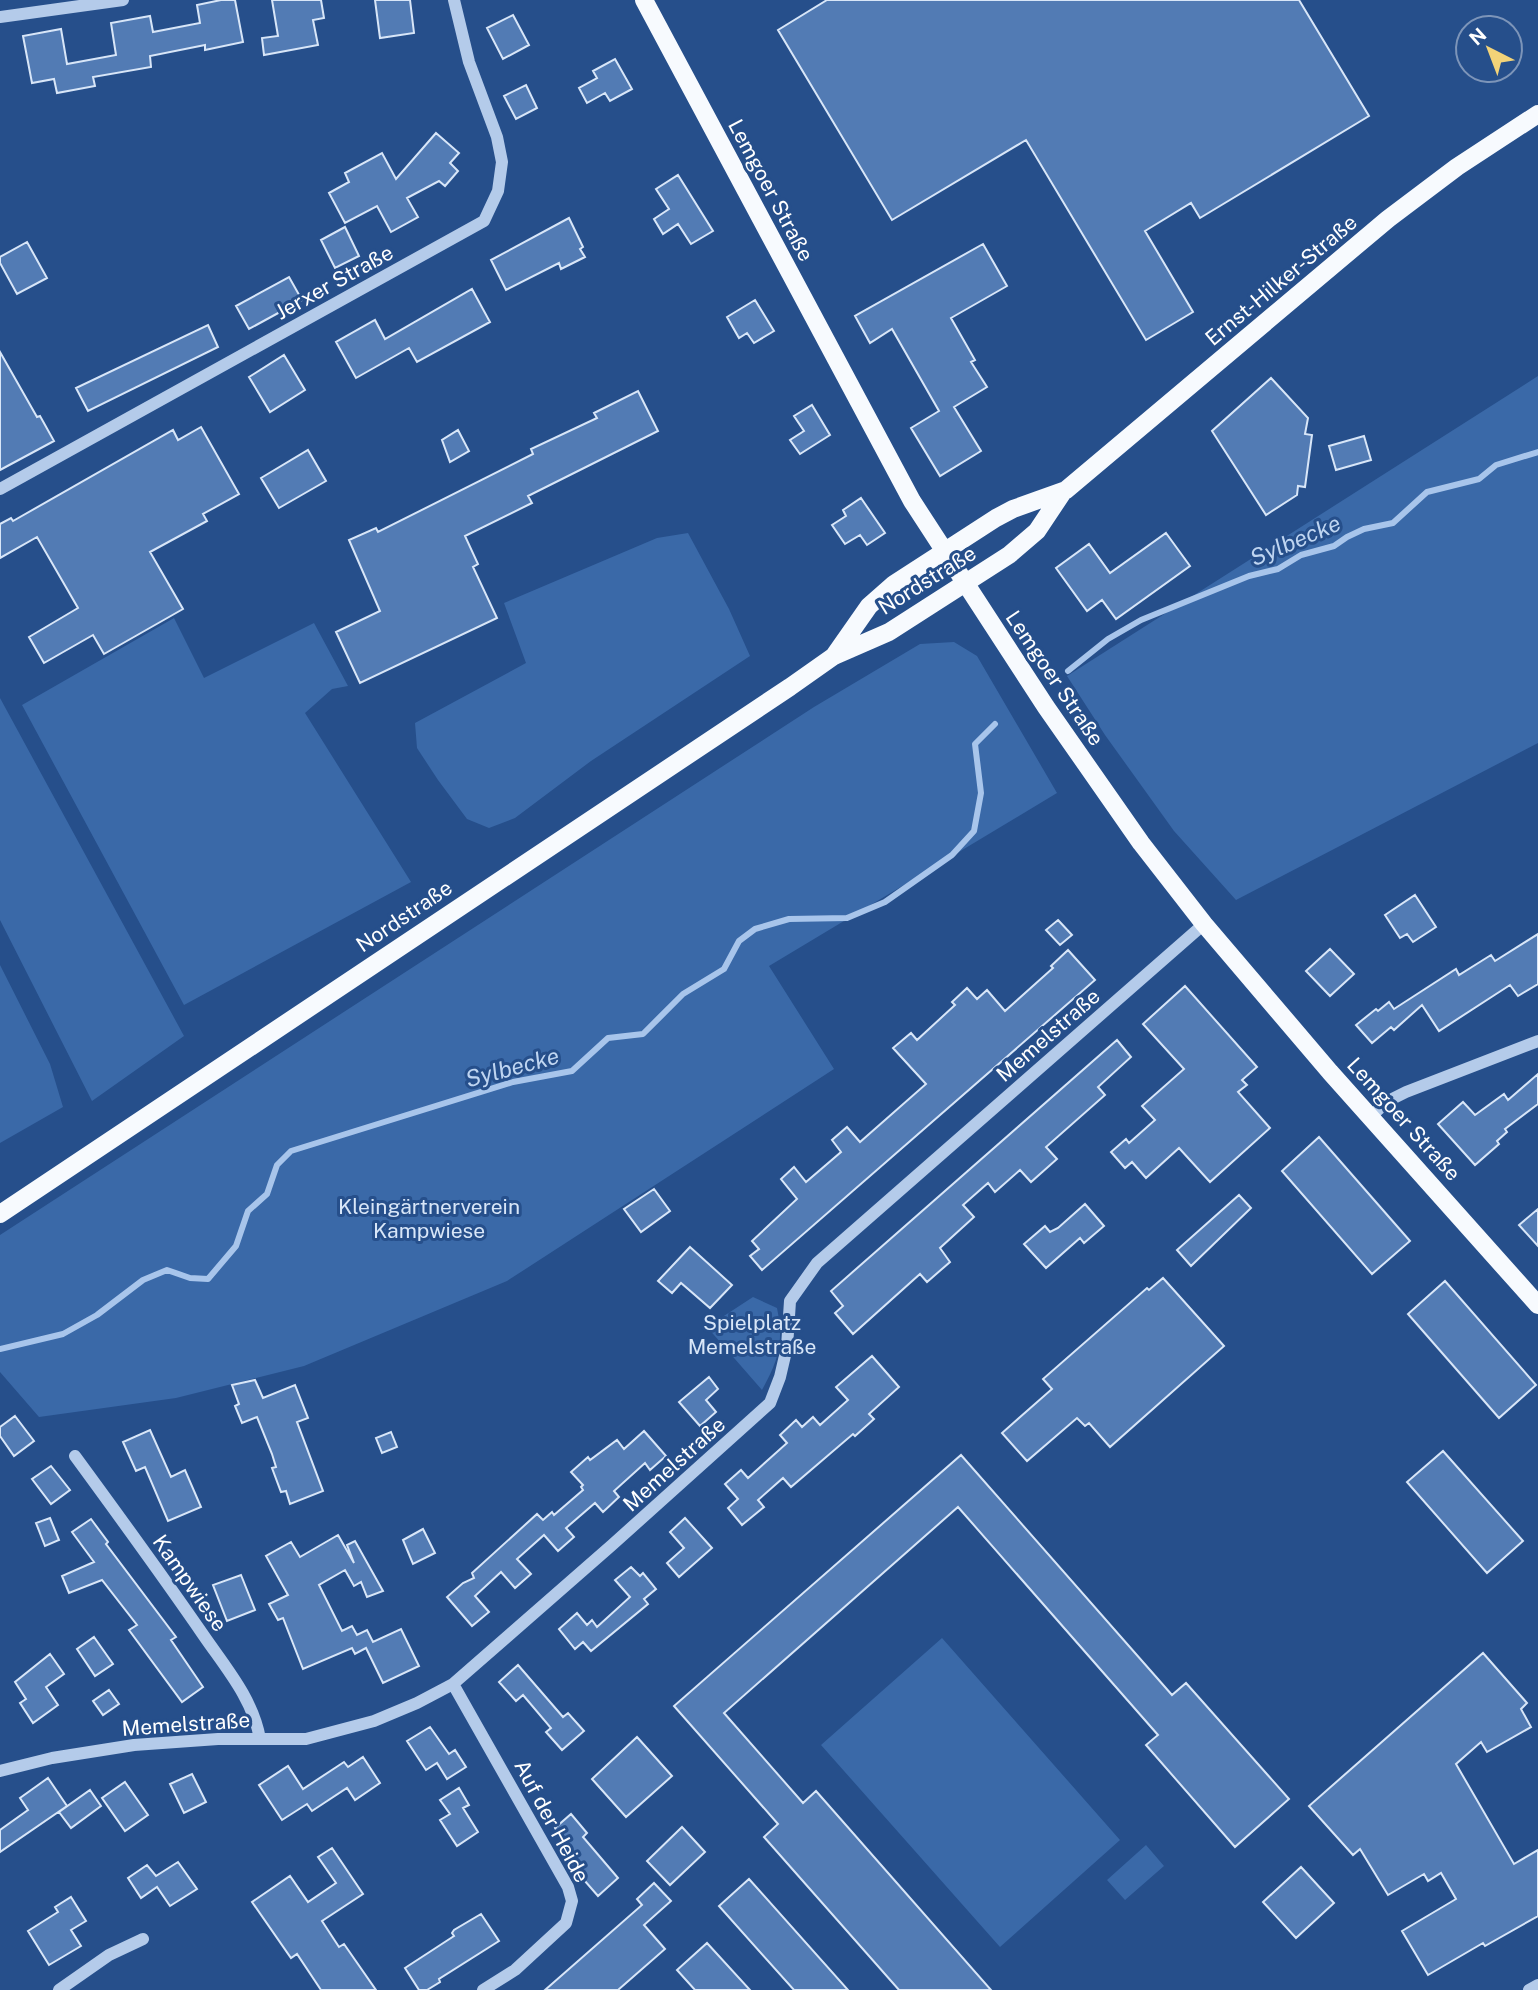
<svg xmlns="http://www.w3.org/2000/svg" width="1538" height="1990" font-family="'Public Sans',sans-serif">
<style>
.green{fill:#3a69a8}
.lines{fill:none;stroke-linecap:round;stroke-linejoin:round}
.stream{stroke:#a8c5eb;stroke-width:6}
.building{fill:#527bb4;stroke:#d8e6f8;stroke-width:2}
.minor{stroke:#b4cbea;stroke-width:12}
.major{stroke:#f7fafe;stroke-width:18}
.labels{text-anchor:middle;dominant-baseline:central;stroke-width:6;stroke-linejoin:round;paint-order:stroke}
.street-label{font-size:21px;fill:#fff;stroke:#264f8b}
.park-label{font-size:21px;fill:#d8e6f8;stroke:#264f8b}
.water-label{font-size:23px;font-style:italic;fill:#bfd5f1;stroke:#264f8b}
</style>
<rect width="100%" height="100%" fill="#264f8b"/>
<path class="green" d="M1538,376V743L1236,900L1174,831L1105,735L1067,676Z
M688,533L729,609L750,656L591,761L515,818L489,828L467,819L438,780L417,748L415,723L526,663L504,603L657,538Z
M174,618L204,678L314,623L348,686L332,689L305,713L411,882L184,1005L22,705Z
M954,642L977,656L1057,793L769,966L834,1069L507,1281L304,1366L176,1398L39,1417L0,1372V1235L814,707L920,644Z
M0,698L184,1036L92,1101L0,920Z
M0,965L50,1064L63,1107L0,1143Z
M753,1297L777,1308C784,1343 779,1359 762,1390L707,1327Z
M942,1638L1120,1840L1000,1947L821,1745Z
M1146,1845L1164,1866L1125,1900L1107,1880Z"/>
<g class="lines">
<path class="stream" d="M1068,671L1108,639L1141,620L1249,576L1278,569L1301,555L1334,546L1347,537L1364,529L1393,523L1427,492L1479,479L1496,465L1538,452
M0,1349L63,1334L97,1315L143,1280L167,1270L190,1278L208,1279L236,1246L248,1211L267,1194L277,1165L291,1151L513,1082L572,1071L608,1038L643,1034L683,994L724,969L739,941L755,929L789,919L847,918L885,902L952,855L974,831L981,793L975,744L995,724"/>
</g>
<path class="building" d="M221,0H235L243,42L205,50V45L150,56L151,67L93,77L95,86L57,93L54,79L32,83L23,36L61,29L67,64L116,55L111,23L150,16L153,32L200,23L197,5Z
M272,0H321L324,18L313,20L318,45L264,55L262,38L278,36Z
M375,0H410L414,33L380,38Z
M827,0H1299L1369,116L1200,218L1191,203L1145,231L1193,312L1146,340L1026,140L892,220L778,30Z
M513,15L529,45L503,59L487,28Z
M615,59L632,89L610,101L605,93L587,103L579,88L597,78L593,71Z
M526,85L537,108L516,119L504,96Z
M436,133L459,153L450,163L458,171L445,186L439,181L407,198L418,217L391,232L377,206L345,223L329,193L349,182L345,173L382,153L396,179Z
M678,175L713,231L691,244L678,224L663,234L654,219L669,209L656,189Z
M569,218L583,247L580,249L585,257L561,269L559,263L506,290L491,260Z
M345,227L359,256L335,268L321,240Z
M27,242L47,278L17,294L0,263V257Z
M983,244L1007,286L951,318L975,360L971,362L987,387L954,407L981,451L940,476L911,428L939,411L892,329L870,343L855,316Z
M289,277L302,300L249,329L236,306Z
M472,289L490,322L417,362L409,348L356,378L336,342L375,320L385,339Z
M755,300L774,331L754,343L747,333L739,338L727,317Z
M208,325L218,347L88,411L76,388Z
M0,352L37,417L40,416L54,441L0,470Z
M284,355L305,390L270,412L249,377Z
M1271,378L1308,418L1305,434L1312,435L1305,487L1298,486L1297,495L1266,515L1212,431Z
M638,391L658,431L528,496L532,503L465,536L478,564L473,567L497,618L360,683L336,632L380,611L349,540L376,528L378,532L533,454L531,449L597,418L594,413Z
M812,405L830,435L800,454L790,440L804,431L794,416Z
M201,427L239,494L203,514L207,521L150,552L183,609L104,654L93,635L44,663L29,637L78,608L37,537L0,558V524L11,518L13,521L173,430L178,440Z
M458,430L469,451L450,462L442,440Z
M1364,436L1371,460L1336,470L1329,446Z
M308,450L326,481L279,508L261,478Z
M861,498L885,533L867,545L860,535L845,544L832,525L846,516L843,510Z
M1166,533L1190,566L1116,619L1102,600L1087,611L1056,568L1089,544L1110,573Z
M1415,895L1436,927L1413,942L1407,934L1400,938L1385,915Z
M1058,920L1072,935L1060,945L1046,930Z
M1538,934V984L1518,996L1510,985L1439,1031L1422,1005L1394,1030L1391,1027L1372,1043L1356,1025L1376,1009L1378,1011L1389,1002L1394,1009L1456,969L1459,975L1491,955L1495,961Z
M1330,949L1354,974L1330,996L1306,971Z
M1068,950L1095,980L762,1270L750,1256L759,1249L752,1241L797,1199L781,1179L794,1167L806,1182L841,1152L832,1140L847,1127L860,1142L926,1084L893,1048L911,1033L917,1040L955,1005L952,1002L967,988L977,999L987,990L1005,1011L1053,968L1051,966Z
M1185,986L1257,1067L1242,1080L1247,1085L1238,1092L1270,1128L1210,1182L1179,1148L1146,1178L1132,1162L1125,1168L1111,1152L1126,1139L1129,1143L1155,1120L1142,1106L1184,1069L1143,1024Z
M1117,1040L1131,1057L1098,1087L1105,1095L1046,1147L1057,1159L1031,1182L1020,1170L995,1192L988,1183L963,1205L974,1217L940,1248L950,1262L927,1282L920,1274L853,1334L835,1313L843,1306L831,1291Z
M1538,1074V1104L1505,1129L1507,1132L1497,1141L1499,1144L1475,1165L1438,1124L1463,1102L1475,1115L1504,1094L1508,1100Z
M1319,1137L1410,1241L1372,1274L1282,1171Z
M654,1189L670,1211L641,1232L624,1209Z
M1239,1195L1251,1208L1191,1266L1177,1250Z
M1085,1204L1104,1226L1084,1243L1080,1238L1046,1268L1024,1244L1045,1226L1050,1232L1058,1228Z
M1538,1209V1246L1519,1225Z
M690,1247L732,1285L710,1308L681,1283L672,1293L658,1281Z
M1163,1278L1224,1346L1110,1447L1089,1423L1085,1426L1077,1418L1027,1461L1002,1433L1052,1389L1043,1379L1147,1288L1149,1290Z
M1445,1281L1536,1385L1499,1418L1408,1314Z
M872,1356L899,1387L869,1414L874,1419L855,1436L853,1434L791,1487L783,1478L758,1500L764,1507L742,1525L728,1508L738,1499L725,1484L741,1470L748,1478L787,1443L780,1435L796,1420L802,1427L813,1417L820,1425L848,1400L836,1387Z
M709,1377L718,1389L706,1400L716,1412L700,1426L679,1402Z
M255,1380L263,1398L295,1385L308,1418L297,1422L323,1491L290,1504L286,1491L281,1492L272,1468L276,1467L272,1454L257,1417L242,1423L235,1406L239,1404L232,1385Z
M15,1416L34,1441L14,1456L0,1436V1427Z
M150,1430L171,1477L185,1470L201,1507L168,1521L145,1467L136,1471L123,1442Z
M644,1431L666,1456L650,1470L645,1463L614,1491L619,1497L603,1512L595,1503L566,1528L574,1537L558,1551L544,1535L517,1559L531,1574L515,1588L501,1572L475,1596L489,1612L472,1626L447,1597L463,1583L474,1578L472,1573L537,1514L543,1520L552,1512L554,1515L583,1490L581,1487L583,1485L571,1472L588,1457L590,1460L617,1440L624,1449Z
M391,1432L397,1447L382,1453L376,1438Z
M1443,1451L1523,1541L1487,1573L1407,1482Z
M961,1455L1172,1695L1186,1683L1289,1799L1235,1847L1146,1745L1158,1735L958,1507L724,1713L803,1803L816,1791L991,1990H899L764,1837L778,1824L674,1706Z
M51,1466L70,1490L51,1504L32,1479Z
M50,1518L59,1540L45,1546L36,1523Z
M685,1518L712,1548L679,1577L667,1563L684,1548L670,1532Z
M91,1519L108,1542L106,1544L176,1637L171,1640L203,1687L182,1702L129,1630L137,1625L102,1580L69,1593L62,1576L94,1562L72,1532Z
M423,1529L435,1553L413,1564L403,1540Z
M338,1535L354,1563L347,1545L355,1541L383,1591L367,1597L361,1582L354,1586L345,1570L319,1585L342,1631L352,1626L357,1635L367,1630L373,1642L401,1629L419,1666L383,1683L366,1648L355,1654L352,1648L303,1669L283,1618L278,1620L269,1604L288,1595L266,1556L291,1542L300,1557Z
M631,1567L640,1576L643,1573L656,1589L644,1599L648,1604L591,1651L583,1642L575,1649L559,1629L577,1613L587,1625L592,1620L597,1627L630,1597L615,1580Z
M241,1575L255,1610L227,1621L213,1585Z
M94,1637L113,1664L95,1676L77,1649Z
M1483,1653L1527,1703L1521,1709L1531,1727L1487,1752L1481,1742L1456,1764L1514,1864L1538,1850V1916L1485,1946L1483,1943L1428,1975L1402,1931L1456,1899L1441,1873L1428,1881L1424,1874L1388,1895L1360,1849L1353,1855L1309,1806Z
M50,1654L64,1674L46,1687L58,1705L33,1723L20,1703L26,1699L15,1682Z
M518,1665L563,1717L568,1713L584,1731L562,1750L546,1732L551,1728L523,1695L516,1701L499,1682Z
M109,1690L119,1704L103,1715L93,1701Z
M430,1727L449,1754L455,1750L466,1767L447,1779L437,1763L426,1770L407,1741Z
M637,1737L672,1776L626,1817L592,1779Z
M363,1757L380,1783L355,1800L347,1788L312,1811L307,1804L282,1820L259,1785L288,1766L303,1789L344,1762L348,1767Z
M192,1774L206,1802L184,1813L170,1784Z
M48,1778L67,1806L0,1852V1830L28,1810L20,1798Z
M125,1782L148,1815L125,1831L102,1798Z
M459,1788L469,1805L463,1808L478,1832L457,1846L440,1820L450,1814L440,1800Z
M90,1790L101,1806L71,1828L59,1812Z
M571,1814L587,1833L583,1837L618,1878L598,1896L563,1856L569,1852L555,1828Z
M682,1827L705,1852L670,1885L647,1861Z
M332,1848L363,1894L322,1921L339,1947L344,1944L376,1990H321L297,1954L291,1958L252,1902L290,1876L308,1902L336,1883L318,1857Z
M178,1862L197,1889L170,1906L157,1887L141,1898L128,1878L147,1865L156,1876Z
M1301,1867L1334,1903L1296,1938L1263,1902Z
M749,1879L848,1990H794L719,1906Z
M654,1883L671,1901L644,1925L665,1949L618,1990H545L642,1905L637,1899Z
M71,1897L86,1921L71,1930L81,1946L49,1965L28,1931L58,1912L55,1907Z
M481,1914L499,1941L439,1979L440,1982L427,1990H419L405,1968L454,1936L452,1933L454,1930Z
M707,1943L750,1990H695L677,1970Z"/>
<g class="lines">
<path class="minor" d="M0,17L123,0
M0,489L484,221L498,191L502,162L497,137L469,62L454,0
M1371,1116L1388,1101L1406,1092L1538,1041
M75,1456C119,1516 162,1575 204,1636C226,1668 253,1699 260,1739
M453,1684L568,1887L572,1901L566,1923L515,1970L483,1990
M0,1771L52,1758L134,1745L218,1739H306L374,1721L417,1703L453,1684L612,1545L770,1403L780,1377L787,1347L790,1301L817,1263L1204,924
M59,1990L109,1955L143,1939
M1529,1990L1538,1985"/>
<path class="major" d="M644,0L912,501L1046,707L1141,843L1204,924L1330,1072L1538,1305
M834,656L869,606L894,584L996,518L1013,509L1066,490L1388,219L1457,167L1538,114
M0,1214L790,687L834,656L889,632L1009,555L1037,531L1063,492"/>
</g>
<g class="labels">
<g class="street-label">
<text transform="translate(771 190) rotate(62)">Lemgoer Straße</text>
<text transform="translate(1281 280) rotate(-40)">Ernst-Hilker-Straße</text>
<text transform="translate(334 282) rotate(-29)">Jerxer Straße</text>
<text transform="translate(927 580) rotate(-32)">Nordstraße</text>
<text transform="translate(1055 678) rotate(56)">Lemgoer Straße</text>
<text transform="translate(404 916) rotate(-34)">Nordstraße</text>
<text transform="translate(1048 1035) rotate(-41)">Memelstraße</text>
<text transform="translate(1404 1119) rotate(48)">Lemgoer Straße</text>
<text transform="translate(674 1464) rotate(-42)">Memelstraße</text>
<text transform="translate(190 1583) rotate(55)">Kampwiese</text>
<text transform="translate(186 1724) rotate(-4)">Memelstraße</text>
<text transform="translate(552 1821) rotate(62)">Auf der Heide</text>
</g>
<g class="park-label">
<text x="429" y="1206">Kleingärtnerverein<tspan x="429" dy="24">Kampwiese</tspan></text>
<text x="752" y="1322">Spielplatz<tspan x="752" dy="24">Memelstraße</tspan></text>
</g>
<g class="water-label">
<text transform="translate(1295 540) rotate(-23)">Sylbecke</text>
<text transform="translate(512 1067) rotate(-15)">Sylbecke</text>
</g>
</g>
<g transform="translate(1489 49) rotate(318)"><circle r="33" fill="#264f8b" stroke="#7d95b9" stroke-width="2"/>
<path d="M0-5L12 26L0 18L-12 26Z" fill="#f3d378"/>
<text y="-10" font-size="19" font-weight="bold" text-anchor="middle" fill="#ffffff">N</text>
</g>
</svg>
